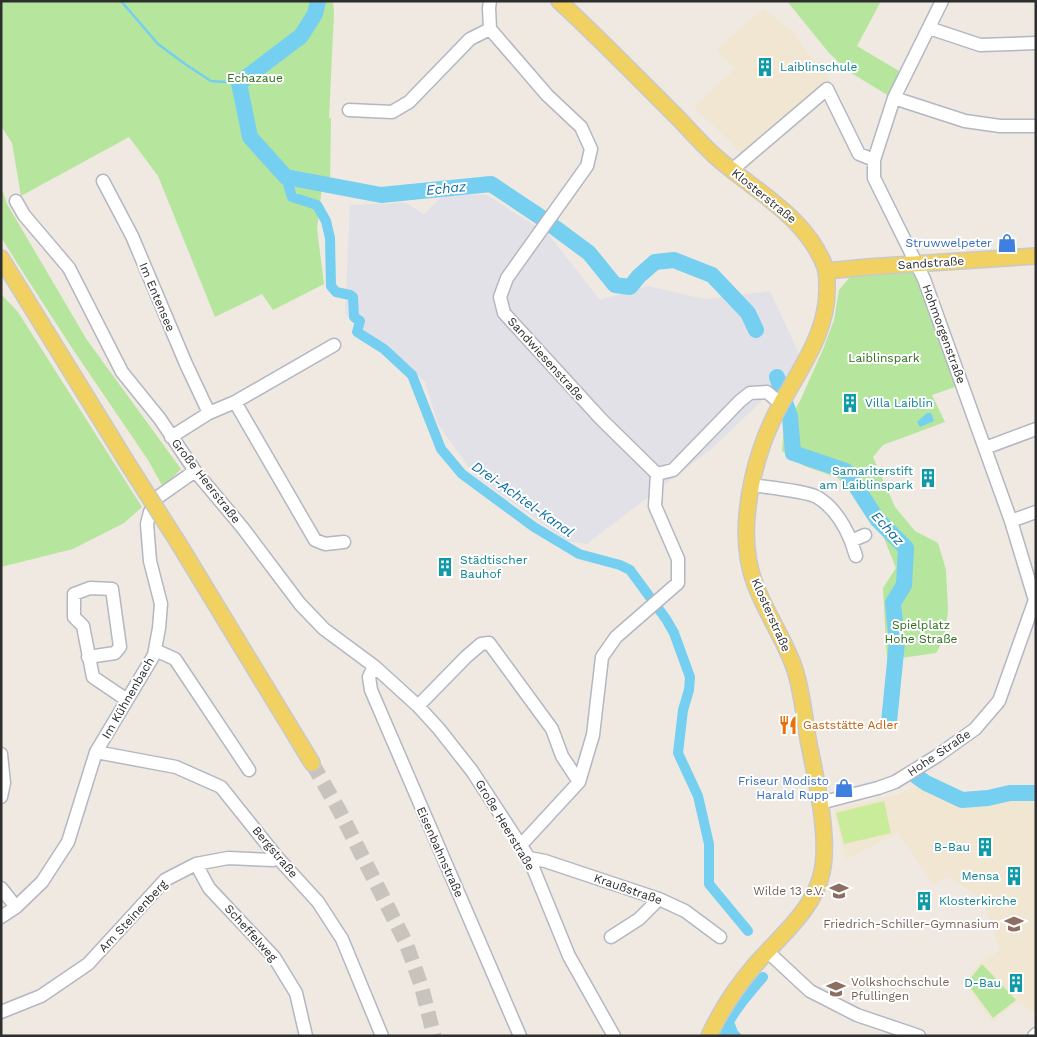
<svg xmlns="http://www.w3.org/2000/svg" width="1037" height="1037" font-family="'Work Sans',sans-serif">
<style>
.industrial{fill:#e3e1e8}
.education{fill:#f0e6d1}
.green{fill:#b6e59e}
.pitch{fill:#c9ec9a}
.water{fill:#75cff0}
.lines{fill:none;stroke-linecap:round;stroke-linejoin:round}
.stream{stroke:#75cff0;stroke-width:2.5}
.canal{stroke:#75cff0;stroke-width:10}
.river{stroke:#75cff0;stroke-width:16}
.major-tunnel{stroke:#c8c4bd;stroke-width:15;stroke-dasharray:15 8;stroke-linecap:butt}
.minor-casing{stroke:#b4b7c1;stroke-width:15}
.major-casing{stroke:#c9c9c9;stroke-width:18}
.minor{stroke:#fff;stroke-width:12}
.major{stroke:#f2d163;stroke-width:15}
.major-bridge-casing{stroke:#c9c9c9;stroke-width:18;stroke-linecap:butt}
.major-bridge{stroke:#f2d163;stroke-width:15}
.labels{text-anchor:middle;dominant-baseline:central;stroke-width:4;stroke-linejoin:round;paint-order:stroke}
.culture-label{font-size:12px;fill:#0d838f;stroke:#fff;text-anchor:start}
.park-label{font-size:12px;fill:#2c6e1b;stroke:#fff}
.street-label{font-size:12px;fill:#2e2e2e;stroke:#fff}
.shop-label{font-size:12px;fill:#366cbe;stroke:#fff;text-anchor:end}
.food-label{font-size:12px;fill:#c56008;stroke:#fff;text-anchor:start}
.education-label{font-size:12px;fill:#785e54;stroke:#fff;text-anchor:end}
.water-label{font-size:14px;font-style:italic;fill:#0d6fa3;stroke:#fff}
</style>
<rect width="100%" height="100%" fill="#efe9e1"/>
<path class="industrial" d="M444,194L487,195L549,235L600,300L648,286L704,299L770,291L800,356L799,366L710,450L587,544L567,541L474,475L438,424L425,382L396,356L358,328L345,313L350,205L406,203L424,214Z"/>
<path class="education" d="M763,9L795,33L814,62L831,80L743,155L694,107L735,69L716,50Z
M926,783L962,800L988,798L1010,793H1036V1015L1019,1001L992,1022L964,983L980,962L1000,950L982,899L947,876L934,885L898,833L846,859L834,810L898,794Z"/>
<path class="green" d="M1,1H333L334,13L329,118H331L330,183L323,178L317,229L324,284L273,310L262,294L215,317L158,176L129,137L21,196L12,143L1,126Z
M787,1H881L857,46L899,71L889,96L848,71L829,53Z
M1,186L7,204L87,340L181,469L163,487L148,460L72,348L24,274L1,237Z
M916,268L958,386L932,395L945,422L883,445L873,457L895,507L915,531L938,543L946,570L948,611L944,639L936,653L887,660L883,588L896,568L884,538L871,521L864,503L851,489L836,477L804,466L782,451L784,427L800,401L824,347L834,320L839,290L849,278L858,273Z
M1,294L18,312L142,507L124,523L73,549L1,567Z
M982,964L1016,1000L993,1018L967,983Z"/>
<path class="pitch" d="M884,801L891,833L844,844L836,813Z"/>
<path class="water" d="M927,413H931L934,421L920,427L917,422Z"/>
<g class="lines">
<path class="stream" d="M121,1L158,44L185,64L211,81L239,83"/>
<path class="canal" d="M286,177L292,197L317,205L326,221L330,238L331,286L336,292L350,295L353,297L354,317L360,321L357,332L384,349L412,375L441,449L462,474L534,527L579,554L620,565L630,570L666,619L674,633L690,677L689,690L683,710L678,753L698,796L709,844V884L748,931
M729,1022L733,1033L736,1036
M723,1035C731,1013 748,995 763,977"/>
<path class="river" d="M318,1L315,14L301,36L239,83L250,137L286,177L381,195L491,184L539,216L589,253L615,285L630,287L639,276L655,262L674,260L712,275L748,313L756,330
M777,377L790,417L793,453L846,471L877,519L906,548L904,585L893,603L897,642L889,722
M916,776L926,783L962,800L988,798L1010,793H1036"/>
<path class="major-tunnel" d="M312,763L339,810L406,943L421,985L434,1036"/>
<g class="minor-casing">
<path id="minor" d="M490,1L489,8L490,29L547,95L581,127L591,149L587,166L507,278L500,297L504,313L601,419L657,474L673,470L740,401L750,393L767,392L781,404
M942,1L894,98L874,160V178L924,279L1011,521L1034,597
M929,28L980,45L1036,43
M894,98L965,121L1000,126H1036
M349,110L392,112L409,102L470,39L490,29
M732,170L827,89L859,154L874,160
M103,181L132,236L186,364L209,413
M16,201L24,215L69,268L122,372L160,419L195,471L242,527L300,604L324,629L374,666L418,706L439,729L472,771L529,858L569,956L614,1036
M235,402L315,540L325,544L344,542
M171,437L209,413L235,402L334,345
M985,448L1036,429
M751,485C766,487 806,491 817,497C834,507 844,524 851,541L865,535
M1011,521L1036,512
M851,541L856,556
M155,650L175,659L249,770
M88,657L115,653L120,647L112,589L90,588L74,594V617L83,626L93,677L127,700
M374,666L369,677L371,690L520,1036
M418,706L466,657L481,644L489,643L552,729L562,756L579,782
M96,752L176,767L221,787L277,857L318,902L342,939L382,1036
M1,754L4,783L1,797
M820,803L878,788L895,782L937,756L975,729L999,701L1036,597
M520,846L579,782L593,735L602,657L616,637L678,583V559L655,506L657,474
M529,858L545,861L659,899L685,911L720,937
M196,864L209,888L274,957L296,993L306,1036
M1,888L16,907
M1,917L16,907L42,882L68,842L96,752L154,655L159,628L161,604L150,561L147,524L150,512L158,497L195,471
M611,937L639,919L659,899
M768,952L810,991L857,1015L919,1036
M1,1012L41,996L88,964L165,880L196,864L228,858L273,860L277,857
M1034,1036L1036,1034"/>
</g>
<g class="major-casing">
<path id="major" d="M559,1C601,40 641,81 681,121C692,133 703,145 715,156C754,191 806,216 825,267C827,273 827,279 827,285C829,334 797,372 776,413C765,435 757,458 752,482C745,515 743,553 755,584C766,613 784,639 794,667C802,690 804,715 808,739C815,775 830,836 822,872C814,910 780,936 755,965C737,986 721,1010 709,1036
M1,258L128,464
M827,271L867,267L1036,256
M179,544L312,763"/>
</g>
<use href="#minor" class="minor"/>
<use href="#major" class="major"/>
<g class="major-bridge-casing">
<path id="major-bridge" d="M128,464L179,544"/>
</g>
<use href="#major-bridge" class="major-bridge"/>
</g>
<defs>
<g id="building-bare" transform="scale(1.5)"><path d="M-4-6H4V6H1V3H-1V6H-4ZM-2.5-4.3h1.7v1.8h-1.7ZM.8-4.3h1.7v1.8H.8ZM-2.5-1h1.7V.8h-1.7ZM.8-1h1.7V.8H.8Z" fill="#0f9aa8" stroke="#fff" stroke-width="2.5" paint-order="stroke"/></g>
<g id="shop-bare" transform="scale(1.5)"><path d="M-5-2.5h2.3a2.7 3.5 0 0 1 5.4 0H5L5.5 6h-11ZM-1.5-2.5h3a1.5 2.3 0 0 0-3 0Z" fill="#3f7fe0" stroke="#fff" stroke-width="2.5" paint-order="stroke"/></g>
<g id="restaurant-bare" transform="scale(1.5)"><path d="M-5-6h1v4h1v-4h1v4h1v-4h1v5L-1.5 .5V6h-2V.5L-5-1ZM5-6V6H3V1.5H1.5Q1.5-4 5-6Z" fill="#e8710a" stroke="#fff" stroke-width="2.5" paint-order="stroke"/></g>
<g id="school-bare" transform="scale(1.5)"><path d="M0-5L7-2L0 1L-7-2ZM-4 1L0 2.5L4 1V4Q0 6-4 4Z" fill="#8d6e63" stroke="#fff" stroke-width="2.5" paint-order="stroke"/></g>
<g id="university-bare" transform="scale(1.5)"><path d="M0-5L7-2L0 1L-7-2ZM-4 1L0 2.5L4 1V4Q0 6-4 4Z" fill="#8d6e63" stroke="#fff" stroke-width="2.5" paint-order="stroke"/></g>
</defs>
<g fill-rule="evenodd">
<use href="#building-bare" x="765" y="67"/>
<use href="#shop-bare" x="1007" y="243"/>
<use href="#building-bare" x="850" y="403"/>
<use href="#building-bare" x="928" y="478"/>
<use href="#building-bare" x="445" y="567"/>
<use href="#restaurant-bare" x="788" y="725"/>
<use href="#shop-bare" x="844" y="788"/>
<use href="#building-bare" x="985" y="847"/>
<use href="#building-bare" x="1014" y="876"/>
<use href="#school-bare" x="839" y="891"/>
<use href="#building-bare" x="924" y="901"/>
<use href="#school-bare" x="1014" y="924"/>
<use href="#building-bare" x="1016" y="983"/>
<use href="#university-bare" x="836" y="989"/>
</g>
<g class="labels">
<g class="culture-label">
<text x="780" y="67">Laiblinschule</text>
<text x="865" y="403">Villa Laiblin</text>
<text x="913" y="471" text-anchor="end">Samariterstift<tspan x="913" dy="14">am Laiblinspark</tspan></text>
<text x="460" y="560">Städtischer<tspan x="460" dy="14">Bauhof</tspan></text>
<text x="970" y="847" text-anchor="end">B-Bau</text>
<text x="999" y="876" text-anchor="end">Mensa</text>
<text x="939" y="901">Klosterkirche</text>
<text x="1001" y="983" text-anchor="end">D-Bau</text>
</g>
<g class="park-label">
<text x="255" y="78">Echazaue</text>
<text x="884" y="358">Laiblinspark</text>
<text x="921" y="625">Spielplatz<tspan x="921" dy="14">Hohe Straße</tspan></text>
</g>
<g class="street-label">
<text transform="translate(764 196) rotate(39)">Klosterstraße</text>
<text transform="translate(931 263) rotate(-4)">Sandstraße</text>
<text transform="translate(157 297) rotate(67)">Im Entensee</text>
<text transform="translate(944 334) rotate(70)">Hohmorgenstraße</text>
<text transform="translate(546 359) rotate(48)">Sandwiesenstraße</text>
<text transform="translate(206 481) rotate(52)">Große Heerstraße</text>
<text transform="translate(771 615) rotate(66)">Klosterstraße</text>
<text transform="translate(128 698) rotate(-60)">Im Kühnenbach</text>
<text transform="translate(939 753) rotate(-34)">Hohe Straße</text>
<text transform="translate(505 825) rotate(59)">Große Heerstraße</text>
<text transform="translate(275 852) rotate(50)">Bergstraße</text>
<text transform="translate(440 852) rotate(66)">Eisenbahnstraße</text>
<text transform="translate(628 889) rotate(19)">Kraußstraße</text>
<text transform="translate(133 916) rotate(-47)">Am Steinenberg</text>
<text transform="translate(251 933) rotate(48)">Scheffelweg</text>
</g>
<g class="shop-label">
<text x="992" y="243">Struwwelpeter</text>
<text x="829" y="781">Friseur Modisto<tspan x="829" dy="14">Harald Rupp</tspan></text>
</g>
<g class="food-label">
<text x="803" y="725">Gaststätte Adler</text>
</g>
<g class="education-label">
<text x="824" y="891">Wilde 13 e.V.</text>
<text x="999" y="924">Friedrich-Schiller-Gymnasium</text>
<text x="851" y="982" text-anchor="start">Volkshochschule<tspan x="851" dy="14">Pfullingen</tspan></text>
</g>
<g class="water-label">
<text transform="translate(446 188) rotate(-6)">Echaz</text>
<text transform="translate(523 499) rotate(35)">Drei-Achtel-Kanal</text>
<text transform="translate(888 528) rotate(48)">Echaz</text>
</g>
</g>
<rect width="1037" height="1037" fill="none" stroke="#2e2e2e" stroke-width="5"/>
</svg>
